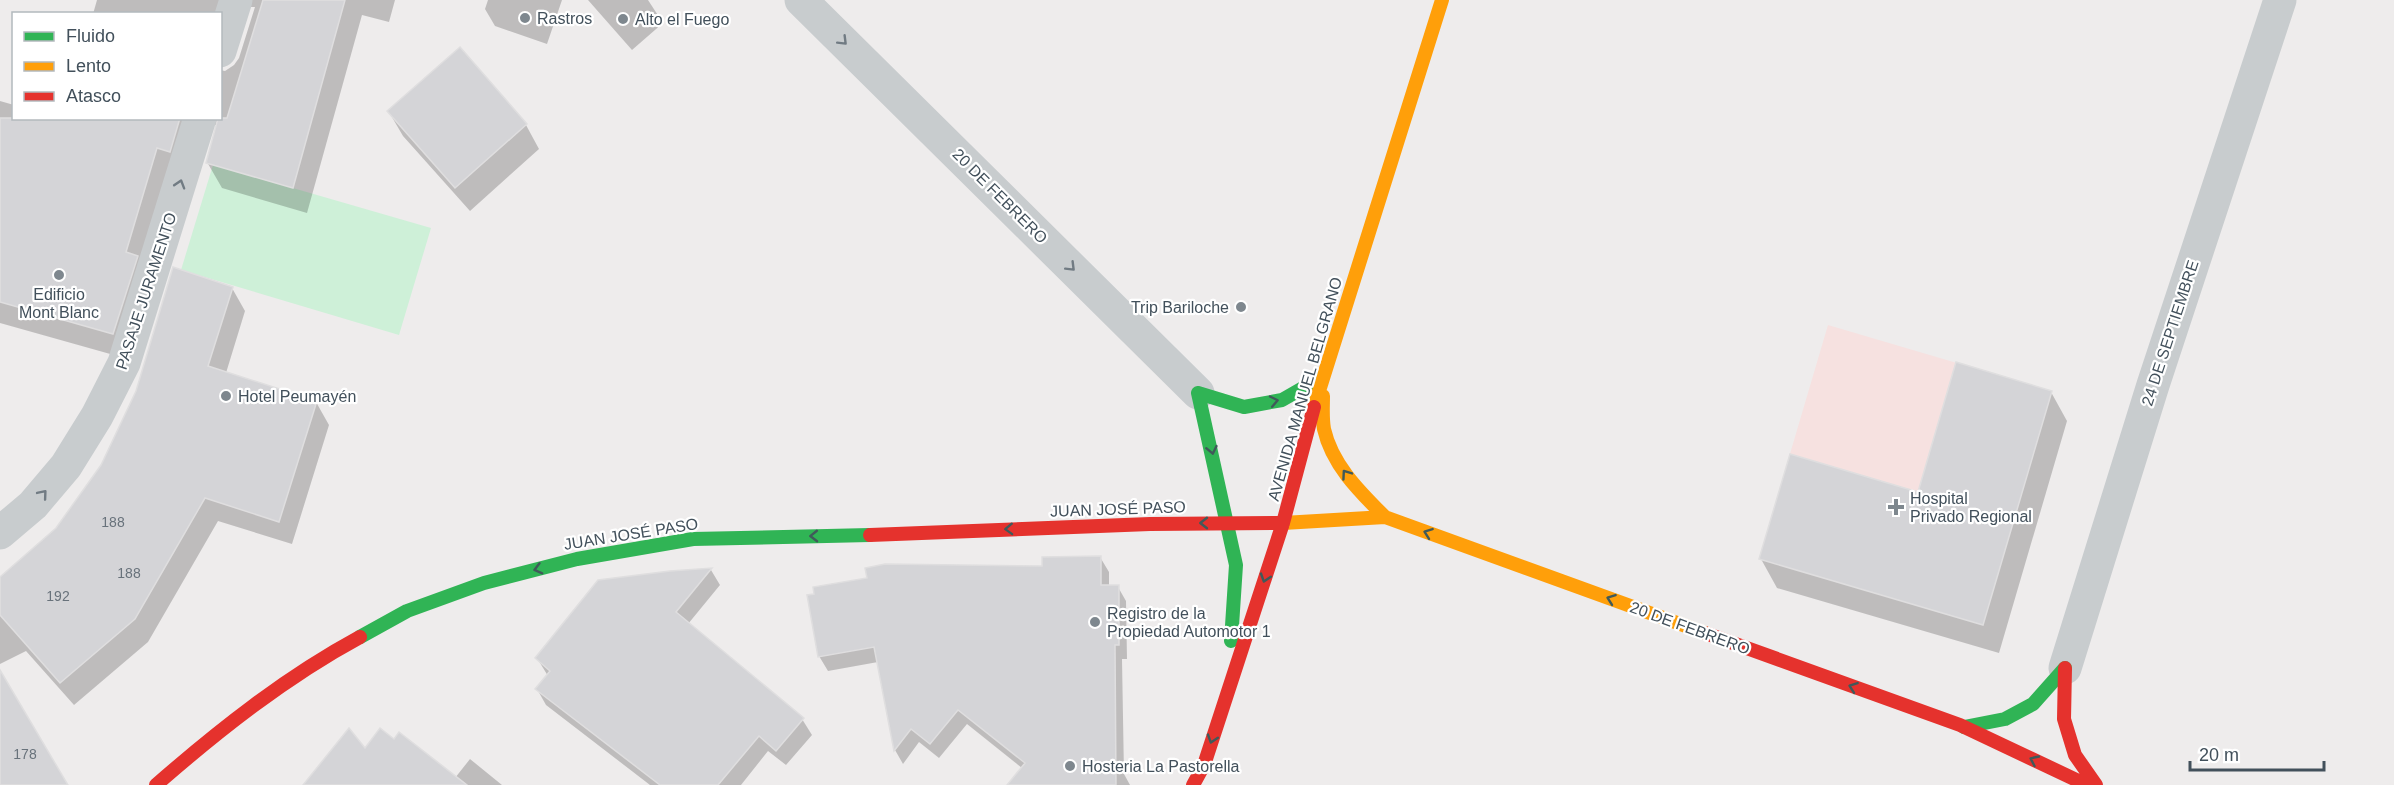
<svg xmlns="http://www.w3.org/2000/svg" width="2394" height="785" font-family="Helvetica,sans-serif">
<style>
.medical{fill:#f6e1e0}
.green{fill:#cef0d8}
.shadow{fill:#0003}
.building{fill:#d4d4d7;stroke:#dfdedf;stroke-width:1.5}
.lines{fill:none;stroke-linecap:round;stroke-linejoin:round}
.street{stroke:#c8ccce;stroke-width:33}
.fast{stroke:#30b455;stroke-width:14}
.slow{stroke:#ff9f0a;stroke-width:14}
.jam{stroke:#e5322d;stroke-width:14}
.oneway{stroke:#717b83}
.oneway2{stroke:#405a5a}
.poi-dot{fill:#7e878e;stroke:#fff;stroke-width:2}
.labels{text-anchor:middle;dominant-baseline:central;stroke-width:4.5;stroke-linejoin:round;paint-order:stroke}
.number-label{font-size:14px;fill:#68727b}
.poi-label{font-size:16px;fill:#42505b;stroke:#fff;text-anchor:start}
.street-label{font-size:16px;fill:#42505b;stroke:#fff}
</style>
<rect width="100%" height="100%" fill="#eeecec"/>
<path class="medical" d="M1828,325L2052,391L1983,625L1759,559Z"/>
<path class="green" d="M213,165L431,228L399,335L181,270Z"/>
<path class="shadow" d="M97,0H395L389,22L362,15L307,213L222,188L207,162L219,125H210L128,359L0,323V101L14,105V118H220V70L225,71L234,65L239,58L255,7H248L220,14H93Z
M488,0H562L547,44L495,26L485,9Z
M588,0H648L663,23L632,50Z
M389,112L526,125L539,149L470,211L403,136Z
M232,288L245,311L226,373L316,402L329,425L292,544L218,521L148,642L74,705L26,651L0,664V579L58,529Z
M2051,392L2067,421L1999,653L1777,588L1761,559L1919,493Z
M1100,557L1109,572V587H1118L1126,601L1127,659H1122L1124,774L1130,785H1008L1022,768L967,724L939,758L919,742L903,764L895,750L878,662L828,671L819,656L1044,568Z
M711,570L720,585L688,624L802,719L812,735L786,765L768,751L741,785H650L546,705L537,689L548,676L537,658L670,572Z
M395,741L455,778L470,759L502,785H305L365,750Z"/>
<path class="building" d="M263,0H345L293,188L206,163L218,118H227Z
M460,47L527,124L455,188L387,111Z
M0,118H180L170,152L157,148L126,252L138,256L113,334L0,302Z
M173,267L233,287L208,366L317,401L279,522L205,498L135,619L60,683L0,615V577L56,528L101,465L136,391Z
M1956,362L2052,391L1983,625L1759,559L1790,454L1918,492Z
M1101,556V585H1119V645H1115L1116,785H1007L1025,763L958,710L930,744L911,729L894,751L874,647L818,657L807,595L814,594L813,587L867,578L865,568L885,564L1042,566V557Z
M712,568L676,612L804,718L776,751L759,736L718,785H660L535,689L550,671L535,658L598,580L670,571Z
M0,670L68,785H0Z
M349,728L365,748L380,728L394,739L399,732L467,785H303Z"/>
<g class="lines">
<path class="street" d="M801,0L1198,393
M220,51L236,0
M0,533L33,505L66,466L97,416L124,363L200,118
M2065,668L2153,385L2280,0"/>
<path class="fast" d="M1198,393L1236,565L1231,641
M1198,393L1244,407L1282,400L1322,377
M360,637L407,611L484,583L577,559L693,539L870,535
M1964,727L2005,719L2033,704L2065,668"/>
<path class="slow" d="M1323,396C1323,407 1322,418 1324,429C1332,465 1360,492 1385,517
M1314,407L1442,0
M1283,523L1385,517L1705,633"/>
<path class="jam" d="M870,535L1150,524L1283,523
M1705,633L1960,725L2087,785
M2065,668L2064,719L2075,755L2096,785
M156,785C219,730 286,677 360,637
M1193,785L1204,765L1283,523L1314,407"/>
</g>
<defs><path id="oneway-chevron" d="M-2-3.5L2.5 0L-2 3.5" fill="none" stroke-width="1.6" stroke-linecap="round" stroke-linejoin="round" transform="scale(1.5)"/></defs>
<g class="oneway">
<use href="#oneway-chevron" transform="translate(843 41) rotate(45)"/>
<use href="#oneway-chevron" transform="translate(180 184) rotate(-73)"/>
<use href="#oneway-chevron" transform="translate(1071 267) rotate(45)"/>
<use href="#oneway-chevron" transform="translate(43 494) rotate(-50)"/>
</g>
<g class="oneway2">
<use href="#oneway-chevron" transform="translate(1274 401) rotate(-12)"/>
<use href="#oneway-chevron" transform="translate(1212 450) rotate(78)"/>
<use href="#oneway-chevron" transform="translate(1346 474) rotate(-125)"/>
<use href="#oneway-chevron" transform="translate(1204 523) rotate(180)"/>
<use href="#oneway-chevron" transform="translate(1009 529) rotate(178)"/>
<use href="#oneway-chevron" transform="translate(1428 533) rotate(-160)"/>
<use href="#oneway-chevron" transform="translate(814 536) rotate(179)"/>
<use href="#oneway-chevron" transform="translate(538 569) rotate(165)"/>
<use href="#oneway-chevron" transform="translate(1265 578) rotate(108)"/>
<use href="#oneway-chevron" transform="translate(1611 599) rotate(-160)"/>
<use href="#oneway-chevron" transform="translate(1853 687) rotate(-160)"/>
<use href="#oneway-chevron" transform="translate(1212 739) rotate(108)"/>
<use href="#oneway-chevron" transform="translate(2034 760) rotate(-155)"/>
</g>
<g class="poi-dot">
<circle cx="525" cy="18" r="6"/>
<circle cx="623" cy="19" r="6"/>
<circle cx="59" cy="275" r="6"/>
<circle cx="1241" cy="307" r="6"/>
<circle cx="226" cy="396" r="6"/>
<path d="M1893 498h6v6h6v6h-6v6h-6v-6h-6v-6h6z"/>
<circle cx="1095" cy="622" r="6"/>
<circle cx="1070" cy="766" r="6"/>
</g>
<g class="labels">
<g class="number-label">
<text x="113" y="522">188</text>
<text x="129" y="573">188</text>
<text x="58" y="596">192</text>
<text x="25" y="754">178</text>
</g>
<g class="poi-label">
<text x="537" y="18">Rastros</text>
<text x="635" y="19">Alto el Fuego</text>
<text x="59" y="294" text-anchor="middle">Edificio<tspan x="59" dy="18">Mont Blanc</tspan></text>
<text x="1229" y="307" text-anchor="end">Trip Bariloche</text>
<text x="238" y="396">Hotel Peumayén</text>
<text x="1910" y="498">Hospital<tspan x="1910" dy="18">Privado Regional</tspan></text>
<text x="1107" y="613">Registro de la<tspan x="1107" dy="18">Propiedad Automotor 1</tspan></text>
<text x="1082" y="766">Hosteria La Pastorella</text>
</g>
<g class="street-label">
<text transform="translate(1000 196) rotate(45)">20 DE FEBRERO</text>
<text transform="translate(146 291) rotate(-72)">PASAJE JURAMENTO</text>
<text transform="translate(2170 333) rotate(-72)">24 DE SEPTIEMBRE</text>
<text transform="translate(1305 389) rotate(-74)">AVENIDA MANUEL BELGRANO</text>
<text transform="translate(1118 509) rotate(-2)">JUAN JOSÉ PASO</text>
<text transform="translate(631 534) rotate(-9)">JUAN JOSÉ PASO</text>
<text transform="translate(1690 628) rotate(20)">20 DE FEBRERO</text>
</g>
</g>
<rect x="12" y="12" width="210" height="108" fill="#ffffff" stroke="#b3b9bd" stroke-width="1.5"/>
<rect x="24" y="32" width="30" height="9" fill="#30b455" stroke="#b3b9bd" stroke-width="1.5"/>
<text x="66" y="42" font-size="18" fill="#42505b">Fluido</text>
<rect x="24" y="62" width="30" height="9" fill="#ff9f0a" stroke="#b3b9bd" stroke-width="1.5"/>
<text x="66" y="72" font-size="18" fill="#42505b">Lento</text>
<rect x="24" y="92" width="30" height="9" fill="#e5322d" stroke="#b3b9bd" stroke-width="1.5"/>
<text x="66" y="102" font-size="18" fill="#42505b">Atasco</text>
<path d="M2190 761v9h134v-9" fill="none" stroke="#42505b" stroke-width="3"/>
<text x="2199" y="761" font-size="18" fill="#42505b" stroke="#ffffff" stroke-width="4.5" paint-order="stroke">20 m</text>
</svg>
